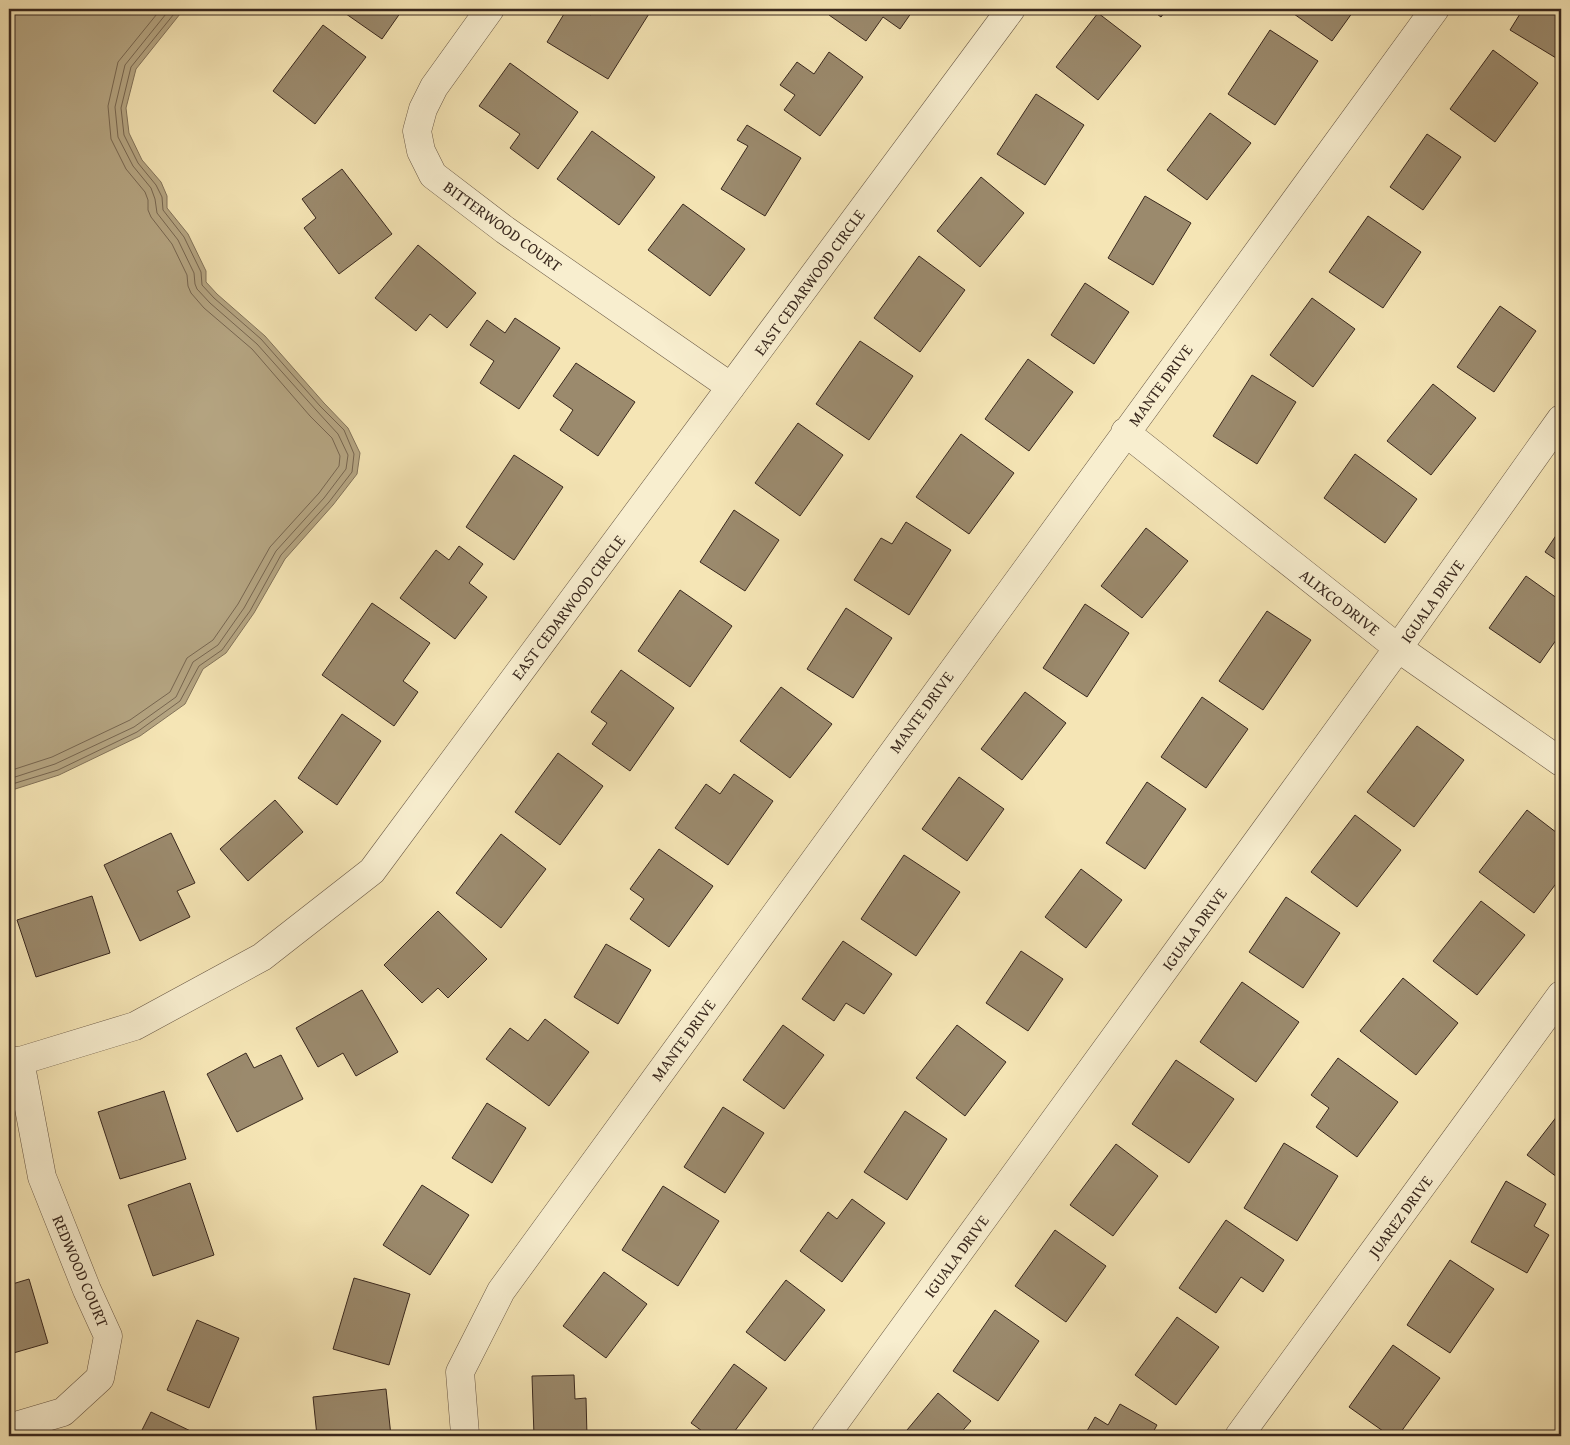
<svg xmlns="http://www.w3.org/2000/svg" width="1570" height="1445" font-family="'Gentium Book Plus',serif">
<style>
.water{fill:#b5a582;stroke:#83735a}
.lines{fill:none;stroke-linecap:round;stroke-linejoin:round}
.shore{stroke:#776650;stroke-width:1}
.building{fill:#9b8a6d;stroke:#39281e}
.minor-casing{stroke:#685744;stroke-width:29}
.minor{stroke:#f8eecf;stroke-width:28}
.labels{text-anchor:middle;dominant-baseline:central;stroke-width:5;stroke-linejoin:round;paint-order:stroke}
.street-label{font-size:16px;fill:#39281e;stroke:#f8eecf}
</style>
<rect width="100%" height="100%" fill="#f5e5b5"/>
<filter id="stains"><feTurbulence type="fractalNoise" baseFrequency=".004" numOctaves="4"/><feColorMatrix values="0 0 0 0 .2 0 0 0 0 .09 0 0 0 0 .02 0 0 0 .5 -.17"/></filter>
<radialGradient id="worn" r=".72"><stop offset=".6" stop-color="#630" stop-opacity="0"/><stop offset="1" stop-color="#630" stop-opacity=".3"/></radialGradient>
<path class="water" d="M9,9H184L136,69L126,108L129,133L142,160L161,182L167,196V208L188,234L206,271V282L217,294L265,336L324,403L348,428L360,453L357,474L333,505L285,559L254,613L226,653L203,669L185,704L140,736L59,775L9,791Z"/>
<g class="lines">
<path class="shore" d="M9,771L52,757L130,720L170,692L187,658L213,640L238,604L270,547L319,493L339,466L340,456L332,438L310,416L252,349L204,308L191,293L188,286L187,275L172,244L151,217L148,210V200L145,192L126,169L111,139L108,106L118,62L161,9
M9,779L55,764L134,727L176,697L193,662L218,645L244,608L276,551L324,498L346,469L348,455L338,434L316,410L257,344L210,303L197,289L195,284L194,273L178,240L157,213L155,199L151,188L133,166L118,137L115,107L125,65L170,9
M9,785L58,770L137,732L180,701L199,666L222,650L250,611L281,555L329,502L352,472L354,454L344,430L320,406L261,339L214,298L202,285L201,272L184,237L163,210L162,197L156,185L138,163L124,135L121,108L131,67L178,9"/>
</g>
<path class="building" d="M339,9H403L382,39Z
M567,9H580L591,15L595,9H652L608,79L547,42Z
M833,9H914L900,29L883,17L866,41L829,15Z
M1150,9H1167L1161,17Z
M1287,9H1355L1332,41Z
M1523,9H1561V61L1510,30Z
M1098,13L1141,46L1098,100L1056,67Z
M323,25L366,57L315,124L273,91Z
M1270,30L1318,61L1275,125L1228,94Z
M1493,50L1538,83L1495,142L1450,109Z
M829,52L863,77L820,136L784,110L795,95L780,85L797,62L814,74Z
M510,63L578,112L538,169L510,148L520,134L479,106Z
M1036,94L1084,125L1045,185L997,154Z
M1210,113L1251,143L1207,200L1167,170Z
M747,125L801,158L765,216L721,189L748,146L737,140Z
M592,131L655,177L619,225L557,179Z
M1427,134L1461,157L1423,210L1390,187Z
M342,169L392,234L339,274L304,228L316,218L302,199Z
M981,177L1024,213L980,267L937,231Z
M1145,196L1191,223L1153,285L1108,258Z
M683,204L745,249L710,296L648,250Z
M1368,216L1421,252L1383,308L1329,272Z
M418,245L476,293L447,328L430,314L416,331L375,298Z
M919,256L965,290L920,352L874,318Z
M1085,283L1129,312L1094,364L1051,335Z
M1312,298L1355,329L1313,387L1270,355Z
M1500,306L1536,331L1494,392L1457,367Z
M515,318L560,348L519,409L480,383L494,361L470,345L487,320L505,333Z
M860,341L913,376L869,440L816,404Z
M1028,359L1073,392L1029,451L985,419Z
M576,363L635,402L598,456L560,430L573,410L553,396Z
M1252,375L1296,402L1257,464L1213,436Z
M1433,384L1476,418L1431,475L1387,441Z
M798,423L843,455L800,516L755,483Z
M961,434L1014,473L969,534L916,497Z
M1355,454L1417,499L1385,543L1324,498Z
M514,455L563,487L514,560L466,527Z
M734,510L779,540L745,591L700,562Z
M906,522L951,550L909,615L854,580L881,538L892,544Z
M1146,528L1188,561L1142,618L1101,586Z
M1561,528V563L1545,552Z
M459,546L483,564L469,583L487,597L455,639L400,598L436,550L449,560Z
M1526,576L1561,601V633L1540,663L1489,628Z
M680,590L732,626L690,687L638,651Z
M372,603L430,643L403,681L418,692L394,726L322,675Z
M1085,604L1129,633L1087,697L1043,668Z
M846,608L892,638L853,698L807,669Z
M1267,611L1311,640L1263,710L1219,681Z
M621,670L674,708L630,771L592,744L607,723L591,712Z
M781,687L832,724L790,778L740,741Z
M1025,692L1066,723L1022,780L981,749Z
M1202,697L1248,729L1206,788L1161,757Z
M342,714L381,741L337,805L298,778Z
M1417,726L1464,760L1414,827L1367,792Z
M558,753L603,786L560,845L515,812Z
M734,774L773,801L728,865L675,828L706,784L720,794Z
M959,777L1004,809L967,861L922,829Z
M1147,782L1186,809L1145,869L1106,843Z
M275,800L303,832L248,881L220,849Z
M1527,810L1561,836V877L1534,913L1479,872Z
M1355,815L1401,850L1357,907L1311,872Z
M171,833L195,883L177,891L190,917L140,941L104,865Z
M501,834L546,869L501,928L456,893Z
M659,849L713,886L669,947L630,919L644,899L630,889Z
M904,855L960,892L916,956L861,919Z
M1081,869L1122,900L1086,948L1045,917Z
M92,896L110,953L36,977L17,920Z
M1286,897L1340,933L1303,988L1249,952Z
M1481,901L1525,935L1477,995L1433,961Z
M438,911L487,959L448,998L438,988L422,1003L384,965Z
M843,941L892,974L864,1014L846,1003L834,1021L802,999Z
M606,944L651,970L618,1024L574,997Z
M1021,951L1063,979L1028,1031L986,1003Z
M1403,978L1458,1023L1416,1075L1360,1031Z
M1242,982L1299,1022L1256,1082L1200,1042Z
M362,990L398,1052L356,1076L343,1053L318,1067L296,1028Z
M545,1019L589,1052L549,1106L486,1059L510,1028L528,1041Z
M783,1025L824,1055L784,1109L743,1080Z
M957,1025L1006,1062L965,1116L916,1078Z
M246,1053L254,1068L281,1055L303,1099L237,1132L207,1074Z
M1338,1058L1398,1102L1357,1157L1316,1127L1329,1108L1311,1095Z
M1176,1060L1234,1099L1189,1163L1132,1124Z
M164,1091L186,1159L120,1179L98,1112Z
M487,1103L526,1128L492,1183L452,1158Z
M723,1107L764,1133L725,1193L684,1167Z
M905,1111L947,1139L907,1200L864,1172Z
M1561,1111V1180L1527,1155Z
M1284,1143L1338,1176L1297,1241L1244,1208Z
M1116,1144L1158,1176L1113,1236L1070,1205Z
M1506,1181L1546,1204L1534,1226L1549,1235L1527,1273L1471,1242Z
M190,1183L214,1255L153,1276L128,1205Z
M422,1185L469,1215L430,1275L383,1245Z
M663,1186L719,1221L678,1286L622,1250Z
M852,1199L885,1223L842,1282L800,1251L828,1212L837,1219Z
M1226,1220L1284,1260L1263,1292L1241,1277L1216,1313L1179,1288Z
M1055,1230L1106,1266L1066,1322L1015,1286Z
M1450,1260L1494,1289L1450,1353L1407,1325Z
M604,1272L647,1304L606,1358L563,1326Z
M354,1278L410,1294L389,1365L333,1349Z
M29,1279L48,1343L10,1354L9,1285Z
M786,1280L825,1310L785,1361L746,1332Z
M995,1310L1039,1341L998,1401L953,1371Z
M1177,1317L1219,1347L1176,1405L1135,1375Z
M197,1320L239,1338L209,1408L167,1390Z
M1393,1345L1440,1378L1398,1436H1390L1349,1407Z
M734,1364L767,1388L731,1436H709L691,1423Z
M574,1375L575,1399L586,1398L587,1436H534L532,1376Z
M386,1389L391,1436H317L313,1397Z
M938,1393L971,1421L958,1436H902Z
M1120,1404L1157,1425L1151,1436H1084L1095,1417L1108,1425Z
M151,1412L201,1436H139Z"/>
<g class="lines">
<g class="minor-casing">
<path id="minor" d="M490,9L434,87L423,109L417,131L421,151L433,175L505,230L731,387
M1125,432L1398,648L1561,762
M9,1061H20L135,1026L262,957L372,871L1011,9
M9,1428L63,1412L100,1378L108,1336L87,1290L42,1177L20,1061
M466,1436L465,1434L460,1372L501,1291L1435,9
M825,1436L1398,648L1561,419
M1239,1436L1561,995"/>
</g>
<use href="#minor" class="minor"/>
</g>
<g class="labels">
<g class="street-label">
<text transform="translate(503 226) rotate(36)">BITTERWOOD COURT</text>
<text transform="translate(809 282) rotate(-54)">EAST CEDARWOOD CIRCLE</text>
<text transform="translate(1160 385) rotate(-54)">MANTE DRIVE</text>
<text transform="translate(1432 601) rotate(-55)">IGUALA DRIVE</text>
<text transform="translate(1340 602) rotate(38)">ALIXCO DRIVE</text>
<text transform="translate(568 607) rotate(-53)">EAST CEDARWOOD CIRCLE</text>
<text transform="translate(921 712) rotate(-54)">MANTE DRIVE</text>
<text transform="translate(1194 929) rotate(-54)">IGUALA DRIVE</text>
<text transform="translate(683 1040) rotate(-54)">MANTE DRIVE</text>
<text transform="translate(1400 1216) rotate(-54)">JUAREZ DRIVE</text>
<text transform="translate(956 1256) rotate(-54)">IGUALA DRIVE</text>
<text transform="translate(81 1271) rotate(67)">REDWOOD COURT</text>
</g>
</g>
<rect width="1570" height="1445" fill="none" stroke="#f5e5b5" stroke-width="30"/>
<rect x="10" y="10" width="1550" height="1425" fill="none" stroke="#39281e" stroke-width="2.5"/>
<rect x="15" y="15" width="1540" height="1415" fill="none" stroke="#39281e"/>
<rect width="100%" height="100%" filter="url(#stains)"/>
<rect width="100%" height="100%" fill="url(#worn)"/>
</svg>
